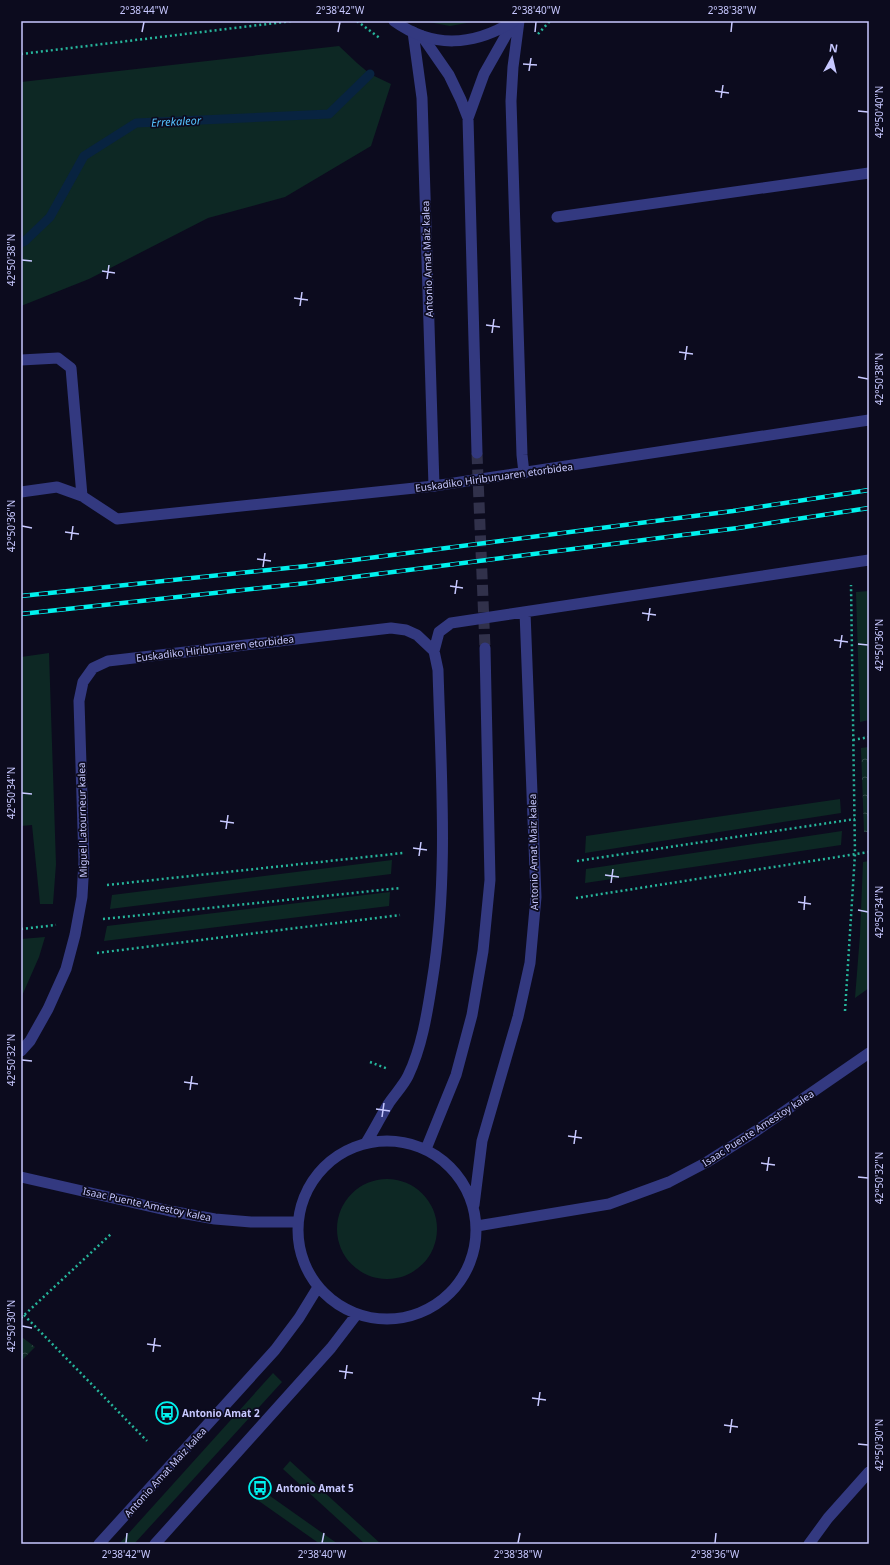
<svg xmlns="http://www.w3.org/2000/svg" width="890" height="1565" font-family="'Noto Sans',sans-serif">
<style>
.grass{fill:#0d2824}
.park{fill:url(#park-crowns)}
.lines{fill:none;stroke-linecap:round;stroke-linejoin:round}
.stream{stroke:#082340;stroke-width:9}
.minor-tunnel{stroke:#31314b;stroke-width:11;stroke-dasharray:11 5.5;stroke-linecap:butt}
.path{stroke:#26b59b;stroke-width:2.5;stroke-dasharray:2 3;stroke-linecap:butt}
.service{stroke:#333980;stroke-width:11}
.pedestrian{stroke:#333980;stroke-width:11}
.minor{stroke:#333980;stroke-width:11}
.tertiary{stroke:#333980;stroke-width:11}
.rail-casing{stroke:#00f2ee;stroke-width:4.5}
.rail{stroke:#0c0b1e;stroke-width:3;stroke-dasharray:9;stroke-linecap:butt}
.ticks{fill:none;stroke:#c7c8ff;stroke-width:1.5}
.labels{text-anchor:middle;dominant-baseline:central;stroke-width:3.5;stroke-linejoin:round;paint-order:stroke}
.street-label{font-size:10px;fill:#c7c8ff;stroke:#0c0b1e}
.poi-label{font-size:10px;font-weight:bold;fill:#c7c8ff;stroke:#0c0b1e;text-anchor:start}
.water-label{font-size:11px;font-style:italic;fill:#55c4ff;stroke:#0c0b1e}
.neatline{fill:none;stroke:#c7c8ff;stroke-width:1.5}
.ticks-label{font-size:10px;text-anchor:middle;fill:#c7c8ff}
</style>
<defs>
<pattern id="park-crowns" width="20" height="18" patternUnits="userSpaceOnUse"><rect width="20" height="18" fill="#0d2824"/><path d="M2 6a3 3 0 1 1 6 0M12 15a3 3 0 1 1 6 0" fill="none" stroke="#2f4645"/></pattern>
</defs>
<rect width="100%" height="100%" fill="#0c0b1e"/>
<path class="grass" d="M423,21H478L450,26Z
M339,46L357,63L370,74L391,84L371,146L285,197L208,218L89,279L21,306V82Z
M869,591V720L860,722L856,592Z
M49,653L56,864L53,904H40L32,825L21,826V657Z
M840,799L841,813L585,853L586,836Z
M842,831L841,845L585,883L586,869Z
M392,860L391,874L110,909L112,895Z
M869,861V988L855,998L860,935L863,862Z
M390,892L389,906L104,941L107,926Z
M45,937L39,957L21,998V939Z
M337 1229a50 50 0 1 1 100 0a50 50 0 1 1-100 0Z
M273,1373L282,1382L134,1544H119Z
M290,1461L381,1544H365L283,1469Z
M263,1491L338,1544H320L256,1499Z"/>
<path class="park" d="M869,747V832H864L861,748Z
M23,1338L35,1347L21,1361V1339Z"/>
<g class="lines">
<path class="stream" d="M21,243L25,241L50,217L84,156L136,123L329,114L370,74"/>
<path class="minor-tunnel" d="M477,453L485,648"/>
<path class="path" d="M357,21L381,39
M538,34L550,21
M21,54L292,21
M853,740L869,737
M577,861L855,819
M107,885L403,853
M576,898L869,852
M103,919L401,888
M21,929L56,925
M97,953L400,915
M845,1011L855,854L851,585
M370,1062L388,1069
M24,1315L147,1441
M21,1318L111,1234"/>
<path class="service" d="M21,360L58,358L71,368L82,496
M21,492L57,487L82,496L117,519L434,486"/>
<path class="pedestrian" d="M557,217L869,173"/>
<path class="minor" d="M519,21L513,67L511,101L522,455L524,473
M413,32L422,98L434,486L869,420
M422,36L449,75L461,100L468,118
M477,453L468,118L484,74L514,21
M434,651L439,632L451,623L869,560
M21,1051L30,1041L48,1009L66,969L75,935L82,897L84,861L79,701L83,682L93,668L108,661L391,628L406,630L417,635L434,651L438,670C441,774 449,879 432,982C427,1014 422,1047 408,1076C403,1086 395,1094 389,1103C381,1116 374,1130 366,1143
M298 1230a89 89 0 1 1 178 0a89 89 0 1 1-178 0Z
M426,1149L456,1075L472,1015L483,951L490,880L485,648
M21,1177L170,1211L215,1219L251,1222H298
M474,1205L482,1141L518,1017L530,963L536,897L525,612
M477,1226L609,1204L669,1182L707,1162L756,1131L869,1053
M99,1544L275,1350L299,1318L318,1287
M155,1544L331,1348L357,1314
M809,1544L828,1518L869,1472"/>
<path class="tertiary" d="M394,21C433,49 474,46 514,21"/>
<g class="rail-casing">
<path id="rail" d="M21,596L307,566L733,511L869,490
M21,614L307,583L738,528L869,508"/>
</g>
<use href="#rail" class="rail"/>
</g>
<path class="ticks" d="M142,32L144,22M338,32L340,22M535,32L536,22M731,32L732,22M523,64L537,65M529,71L531,58M715,91L729,93M721,98L723,85M858,111L868,112M22,260L32,261M102,271L115,273M107,279L109,265M294,298L308,300M300,306L302,292M486,325L500,327M492,333L494,319M679,352L693,354M685,360L687,346M858,377L868,379M22,526L32,528M65,532L79,534M71,540L73,526M257,559L271,561M263,567L265,553M450,586L463,588M455,594L457,580M642,613L656,615M648,621L650,608M834,640L848,642M858,644L868,645M840,648L842,635M22,793L32,794M220,821L234,823M226,829L228,815M413,848L427,850M419,856L421,842M605,875L619,877M611,883L613,869M798,902L811,904M804,910L805,896M858,910L868,912M22,1060L32,1061M184,1082L198,1084M190,1090L192,1076M376,1109L390,1111M382,1117L384,1103M568,1136L582,1138M574,1144L576,1130M761,1163L775,1165M767,1171L769,1157M858,1177L868,1178M22,1326L32,1328M147,1344L161,1346M153,1352L155,1338M339,1371L353,1373M345,1379L347,1365M532,1398L546,1400M538,1406L540,1392M724,1425L738,1427M730,1433L732,1419M858,1444L868,1445M126,1543L127,1533M322,1543L324,1533M518,1543L520,1533M715,1543L716,1533"/>
<defs>
<g id="bus-ring" transform="scale(1.15)"><circle r="9.5" fill="#0c0b1e" stroke="#00f2ee" stroke-width="1.5"/><path d="M-5-6H5V4H4V6H2V4H-2V6H-4V4H-5ZM-3.5-4V0h7V-4ZM-3.5 1.2v1.5H-2V1.2ZM2 1.2v1.5H3.5V1.2Z" fill="#00f2ee"/></g>
</defs>
<g fill-rule="evenodd">
<use href="#bus-ring" x="167" y="1413"/>
<use href="#bus-ring" x="260" y="1488"/>
</g>
<g class="labels">
<g class="street-label">
<text transform="translate(427 259) rotate(-92)">Antonio Amat Maiz kalea</text>
<text transform="translate(494 477) rotate(-8)">Euskadiko Hiriburuaren etorbidea</text>
<text transform="translate(215 648) rotate(-7)">Euskadiko Hiriburuaren etorbidea</text>
<text transform="translate(82 820) rotate(-91)">Miguel Latourneur kalea</text>
<text transform="translate(533 852) rotate(-91)">Antonio Amat Maiz kalea</text>
<text transform="translate(758 1128) rotate(-33)">Isaac Puente Amestoy kalea</text>
<text transform="translate(147 1204) rotate(12)">Isaac Puente Amestoy kalea</text>
<text transform="translate(165 1472) rotate(-48)">Antonio Amat Maiz kalea</text>
</g>
<g class="poi-label">
<text x="182" y="1413">Antonio Amat 2</text>
<text x="276" y="1488">Antonio Amat 5</text>
</g>
<g class="water-label">
<text transform="translate(176 121) rotate(-3)">Errekaleor</text>
</g>
</g>
<rect width="890" height="1565" fill="none" stroke="#0c0b1e" stroke-width="44"/>
<g transform="translate(832 58) rotate(8)" stroke="#0c0b1e" stroke-width="3" paint-order="stroke">
<path d="M0-3L7 15L0 10L-7 15Z" fill="#c7c8ff"/>
<text y="-6" font-size="11" font-weight="bold" text-anchor="middle" fill="#c7c8ff">N</text>
</g>
<rect x="22" y="22" width="846" height="1521" class="neatline"/>
<g class="ticks-label">
<text x="144" y="14">2°38'44"W</text>
<text x="340" y="14">2°38'42"W</text>
<text x="536" y="14">2°38'40"W</text>
<text x="732" y="14">2°38'38"W</text>
<text transform="translate(879 112) rotate(-90)" y="4">42°50'40"N</text>
<text transform="translate(11 260) rotate(-90)" y="4">42°50'38"N</text>
<text transform="translate(879 379) rotate(-90)" y="4">42°50'38"N</text>
<text transform="translate(11 526) rotate(-90)" y="4">42°50'36"N</text>
<text transform="translate(879 645) rotate(-90)" y="4">42°50'36"N</text>
<text transform="translate(11 793) rotate(-90)" y="4">42°50'34"N</text>
<text transform="translate(879 912) rotate(-90)" y="4">42°50'34"N</text>
<text transform="translate(11 1060) rotate(-90)" y="4">42°50'32"N</text>
<text transform="translate(879 1178) rotate(-90)" y="4">42°50'32"N</text>
<text transform="translate(11 1326) rotate(-90)" y="4">42°50'30"N</text>
<text transform="translate(879 1445) rotate(-90)" y="4">42°50'30"N</text>
<text x="126" y="1558">2°38'42"W</text>
<text x="322" y="1558">2°38'40"W</text>
<text x="518" y="1558">2°38'38"W</text>
<text x="715" y="1558">2°38'36"W</text>
</g>
</svg>
